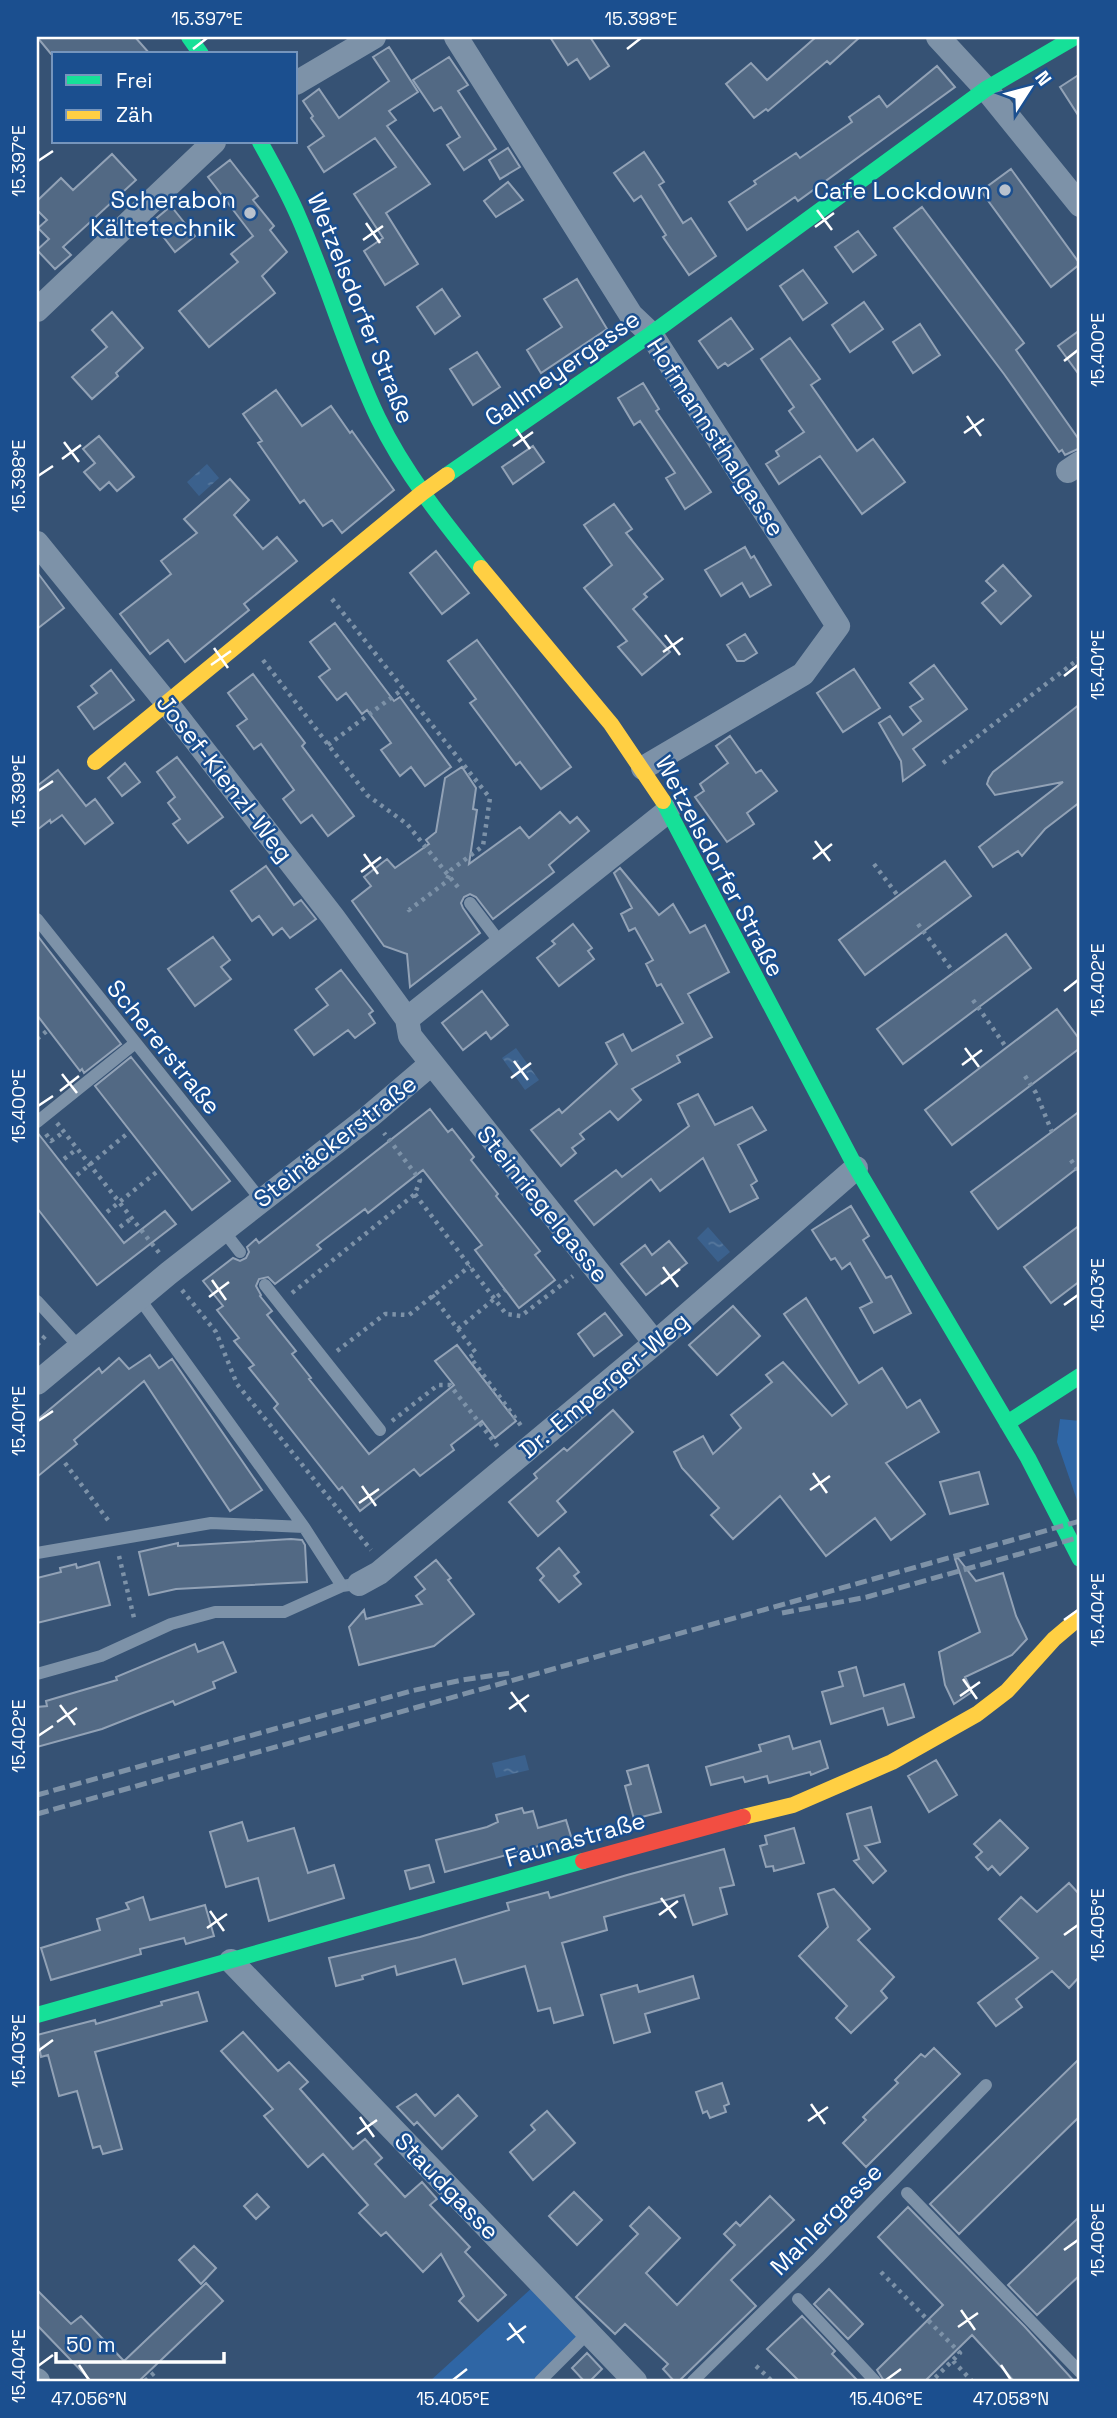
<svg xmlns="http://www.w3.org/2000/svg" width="1117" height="2418" font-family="'Space Grotesk',sans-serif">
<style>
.grass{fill:#2f66a5}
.water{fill:url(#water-ripples)}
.building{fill:#526984;stroke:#92a2b6;stroke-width:2}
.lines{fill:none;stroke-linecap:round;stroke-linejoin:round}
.path{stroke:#7d92a8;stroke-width:4.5;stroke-dasharray:3.5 5;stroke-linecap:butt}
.lane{stroke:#7d92a8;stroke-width:12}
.street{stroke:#7d92a8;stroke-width:24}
.fast{stroke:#16e098;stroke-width:16}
.slow{stroke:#ffcf43;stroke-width:16}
.jam{stroke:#f24e42;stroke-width:16}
.rail{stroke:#7e92a7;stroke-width:5;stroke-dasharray:12 5;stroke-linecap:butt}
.ticks{fill:none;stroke:#fff;stroke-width:2.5}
.poi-dot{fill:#b9c2ce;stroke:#1b4f8f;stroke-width:2.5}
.labels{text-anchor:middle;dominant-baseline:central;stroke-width:5;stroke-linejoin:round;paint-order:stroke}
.poi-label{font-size:24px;fill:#fff;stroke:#1b4f8f;text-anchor:end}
.street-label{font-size:24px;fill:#fff;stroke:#1b4f8f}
.neatline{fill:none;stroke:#fff;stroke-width:2.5}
.ticks-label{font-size:18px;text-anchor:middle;fill:#fff}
</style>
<defs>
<pattern id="water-ripples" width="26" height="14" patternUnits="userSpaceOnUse" patternTransform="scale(1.75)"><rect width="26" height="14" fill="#3b618d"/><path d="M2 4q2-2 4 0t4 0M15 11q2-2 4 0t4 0" fill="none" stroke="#58799e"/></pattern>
</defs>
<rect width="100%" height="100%" fill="#365274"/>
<path class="grass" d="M1060,1419L1080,1421V1509L1057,1442Z
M534,2286L580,2334L532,2381H430Z"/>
<path class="water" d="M207,464L219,478L199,496L187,482Z
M516,1048L539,1080L525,1090L502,1058Z
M708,1227L730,1252L718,1262L697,1238Z
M525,1755L529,1770L496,1778L492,1763Z"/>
<path class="building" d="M37,37H135L150,54H51Z
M550,37H590L609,66L590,79L577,59L568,65Z
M816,37H860L830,64L827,61L768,111L766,109L754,118L726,84L751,63L767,80Z
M389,47L418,92L389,111L396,120L387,126L430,184L386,213L418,264L385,285L364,251L383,238L354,194L396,167L375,138L324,172L308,147L324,136L311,118L313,116L303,101L319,89L339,118L389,81L373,57Z
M449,57L468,85L458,91L496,149L464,170L447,145L460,137L441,107L434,111L413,80Z
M937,66L955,87L798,201L795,197L747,230L729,202L756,184L754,181L796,153L800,158L852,122L849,117L879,96L887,107Z
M1080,74V118L1060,87Z
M508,148L520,167L500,179L489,160Z
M644,152L664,182L659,185L683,223L691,218L716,256L689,275L663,237L666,235L641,196L634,201L614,173Z
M112,154L136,180L63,247L71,255L55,269L37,250L49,239L38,228L47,220L37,210V201L61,178L73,190Z
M230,160L258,196L253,200L274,226L270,230L287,252L262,276L275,293L209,347L179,311L238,262L231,254L253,236L208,177Z
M1011,169L1080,264L1051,287L981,191Z
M508,182L523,200L496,217L484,201Z
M171,206L195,236L175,252L152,222Z
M922,207L1024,343L1016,350L1080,441V448L1065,455L1062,450L1059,452L1004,374L894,228Z
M858,231L876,255L853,272L835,247Z
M803,270L827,303L803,320L780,286Z
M577,279L607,329L541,373L527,350L562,327L544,299Z
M442,289L460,316L435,334L417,307Z
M864,302L883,329L850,352L832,325Z
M112,312L143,348L116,373L118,376L92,399L72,377L107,347L92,330Z
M731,318L753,349L728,366L725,363L718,368L699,341Z
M920,324L940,355L913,373L893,342Z
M1080,330V376L1058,346Z
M790,338L820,379L811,385L857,451L873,439L905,482L862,514L820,456L779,484L766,464L779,456L776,451L804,432L789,411L794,407L761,359Z
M477,352L500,387L473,405L450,369Z
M643,383L659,409L656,411L711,492L685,509L666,478L675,473L640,421L634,425L618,398Z
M276,390L302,426L331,406L350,433L352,431L394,490L342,533L332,520L323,526L304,500L300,503L258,443L262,441L243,414Z
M99,436L134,477L117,491L109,482L100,490L84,472L95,463L83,449Z
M533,446L544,462L513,484L502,467Z
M230,479L249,500L234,515L263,549L277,537L297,561L244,604L249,610L185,662L168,640L150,654L120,614L171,574L161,561L197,533L184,519Z
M614,504L632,529L626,533L663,579L644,594L647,597L633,609L670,652L642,675L618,647L627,641L584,588L612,565L584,525Z
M745,547L751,558L754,556L771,585L750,597L742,583L721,596L705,570Z
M436,551L469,593L442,614L410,573Z
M1003,565L1031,596L1001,624L982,603L996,591L986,581Z
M37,572L64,608L37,629Z
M335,623L394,701L400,697L451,767L425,786L411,767L400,776L381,750L391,743L367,710L362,714L346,693L337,700L319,677L330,669L310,642Z
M745,634L757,653L744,661H737L727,645Z
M477,640L571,767L541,789L520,762L516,765L470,703L476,699L448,661Z
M934,665L967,709L913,749L925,765L903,781L901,761L879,723L890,716L903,735L921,721L910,707L923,699L910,683Z
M854,669L880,708L843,732L817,693Z
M111,670L134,700L94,729L78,707L97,693L91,686Z
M253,674L305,743L302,746L354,816L328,836L312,815L301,823L283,799L294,790L261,744L254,749L237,726L247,719L228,693Z
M1080,704V802L1045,829L1022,856L1018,851L993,867L979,847L1063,782L995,795L987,784L989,778L993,772Z
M730,736L756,773L761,770L777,791L747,813L754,824L727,842L695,797L704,791L700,784L728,763L716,746Z
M177,757L223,817L188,843L173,824L180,819L168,803L175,797L157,772Z
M125,763L140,782L122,796L108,778Z
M462,767L476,788L473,809L477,810L469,864L520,827L529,838L560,812L570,823L577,817L589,831L549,865L554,872L493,919L476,897L470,894L464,897L461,903L463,908L480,933L410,987L407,954L384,946L352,901L371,886L364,877L387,859L395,868L429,844L426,840L436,832L445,778Z
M58,770L86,806L95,799L113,823L85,844L62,815L51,823L50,820L37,830V786Z
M945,861L971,896L865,975L839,940Z
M266,866L294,905L301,900L316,919L290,938L282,928L273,935L259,916L252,921L231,891Z
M620,868L659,915L673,904L690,933L705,925L729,972L688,994L712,1037L677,1056L680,1062L632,1089L641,1100L618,1120L610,1111L580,1134L584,1139L572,1148L576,1153L561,1166L531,1130L559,1109L562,1113L617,1064L606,1043L623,1034L632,1051L683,1023L661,984L657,986L646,964L653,960L635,928L629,931L621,914L632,908L614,873Z
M573,924L592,948L588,951L594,959L559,986L537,958L555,944L552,941Z
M1006,934L1031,968L903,1064L877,1029Z
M37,935L121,1044L84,1073L82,1069L80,1071L37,1015Z
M213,937L230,960L221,967L231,979L195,1006L168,969Z
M341,970L373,1011L369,1014L375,1023L355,1038L348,1030L314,1055L295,1030L328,1005L316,989Z
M482,991L508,1025L491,1039L486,1032L463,1050L442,1023Z
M1057,1009L1080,1040V1048L952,1145L925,1110Z
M131,1057L230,1181L192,1210L95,1086Z
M698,1094L715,1125L752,1107L766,1130L738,1145L757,1181L751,1185L758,1198L730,1212L703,1158L660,1191L651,1179L594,1225L575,1201L616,1170L622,1177L689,1126L678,1104Z
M430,1109L448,1132L452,1129L474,1157L471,1160L498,1194L496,1196L540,1251L535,1255L555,1280L519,1308L475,1250L482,1245L423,1170L368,1213L365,1209L317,1245L321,1249L275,1284L268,1277L259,1279L256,1286L261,1295L260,1296L272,1311L267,1315L296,1351L292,1354L311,1378L309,1379L369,1454L454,1385L435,1361L457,1345L516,1421L495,1438L482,1421L451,1445L454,1450L420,1476L414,1469L360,1511L342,1487L339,1490L274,1408L278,1404L249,1368L254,1365L234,1341L239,1338L217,1310L223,1306L203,1281L233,1258L240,1261L246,1258L249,1252L247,1247L256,1239L259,1243Z
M1080,1111V1166L998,1229L971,1192Z
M37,1132L124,1243L165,1211L176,1224L97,1285L37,1208Z
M851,1206L869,1236L863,1240L886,1278L891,1276L911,1313L874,1333L860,1308L872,1302L850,1263L842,1269L835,1258L831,1260L812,1230Z
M1080,1225V1281L1051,1303L1024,1267Z
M669,1241L687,1263L646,1295L621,1264L645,1245L652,1255Z
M806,1298L859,1383L882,1368L907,1408L920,1400L939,1432L886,1463L925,1514L891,1540L875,1518L826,1556L780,1496L733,1539L711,1515L719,1508L682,1468L674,1452L703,1436L713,1454L741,1428L731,1415L772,1382L766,1375L783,1362L832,1416L847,1404L784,1314Z
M733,1306L760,1336L717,1375L689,1345Z
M605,1313L622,1335L594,1356L578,1334Z
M150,1355L159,1368L172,1359L262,1490L230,1511L144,1381L74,1440L77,1444L37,1477V1420L99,1368L102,1373L119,1358L129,1369Z
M613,1410L633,1432L557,1501L566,1512L538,1536L509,1502L537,1478L534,1474L564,1448L567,1451Z
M979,1472L988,1504L950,1514L940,1482Z
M291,1539L302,1540L305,1545L307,1582L176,1589L149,1595L139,1552L178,1543V1546Z
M559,1548L579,1572L574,1576L581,1584L559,1602L540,1580L544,1576L537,1568Z
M958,1558L976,1581L1003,1573L1016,1616L1027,1639L1012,1655L965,1677L972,1692L954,1704L945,1685L939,1652L980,1632L955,1559Z
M436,1560L451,1578L448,1580L474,1614L434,1646L359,1665L349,1627L364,1610L366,1619L422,1604L416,1596L425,1589L415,1577Z
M99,1562L110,1605L37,1623V1578L61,1572L60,1568L76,1564L77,1568Z
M223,1642L236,1672L213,1682L215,1688L175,1705L173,1701L102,1729L37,1747V1707L47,1706L46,1701L117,1680L116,1677L195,1644L198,1652Z
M856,1667L864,1696L904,1684L914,1717L888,1725L883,1708L831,1724L822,1692L843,1686L839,1672Z
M789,1736L793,1749L820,1741L828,1768L811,1775L810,1772L769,1783L767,1776L745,1782L743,1777L711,1785L706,1767L761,1751L759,1745Z
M936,1760L957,1795L929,1812L908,1776Z
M648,1765L661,1812L634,1819L625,1786L631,1784L627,1771Z
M871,1807L880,1842L865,1846L886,1871L873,1883L854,1861L859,1859L847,1814Z
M522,1808L524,1813L533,1811L538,1828L566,1820L573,1843L548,1850L546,1844L445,1872L436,1840L487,1827L498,1822L496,1815Z
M1000,1820L1028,1848L1000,1875L992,1866L988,1870L976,1857L982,1852L974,1844Z
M242,1822L248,1841L294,1828L308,1873L334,1865L344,1898L269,1921L258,1878L226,1887L210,1832Z
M794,1828L804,1863L774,1871L773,1866L766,1867L760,1846L767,1844L765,1836Z
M724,1849L734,1885L720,1888L727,1914L693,1925L684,1895L604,1917L607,1930L562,1943L583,2015L554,2023L550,2008L538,2011L525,1966L463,1984L455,1959L397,1975L395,1966L362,1976L363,1979L336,1986L329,1958L420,1937L509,1910L507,1903L548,1892L550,1898L627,1875Z
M429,1865L434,1882L410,1889L405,1871Z
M1069,1883L1080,1895V1976L1069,1988L1052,1971L1016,1999L1022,2007L996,2026L978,2003L1038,1958L999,1919L1021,1897L1037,1912Z
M834,1889L870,1929L858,1940L894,1977L881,1991L887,1998L851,2033L836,2018L847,2006L799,1956L828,1927L818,1894Z
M143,1897L150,1920L205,1905L214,1936L186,1944L184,1938L140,1949L141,1954L51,1980L41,1948L100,1930L97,1919L129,1909L126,1903Z
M693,1976L699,1998L645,2014L650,2032L614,2043L601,1995L637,1985L639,1992Z
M198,1992L207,2021L95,2052L122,2149L103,2154L100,2146L93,2148L77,2091L59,2096L48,2055L41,2057L37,2035L95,2020L96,2024L162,2005L161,2002Z
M243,2032L278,2071L289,2062L308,2082L300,2089L353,2149L365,2139L382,2158L375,2164L405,2197L422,2182L437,2199L430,2205L470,2247L465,2252L506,2295L478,2321L459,2301L464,2296L441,2254L423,2272L386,2232L381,2236L359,2213L368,2205L323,2154L308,2167L264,2116L273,2109L221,2051Z
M934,2048L960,2074L866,2167L843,2143L866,2120L863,2117L898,2083L895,2080L921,2054L925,2057Z
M1080,2058V2116L959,2234L930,2204Z
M722,2083L729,2104L724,2106L726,2112L710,2118L707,2111L703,2113L696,2092Z
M416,2094L435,2116L458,2095L477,2116L442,2149L417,2122L414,2125L397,2107Z
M547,2111L575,2143L533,2180L510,2152L535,2130L531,2125Z
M574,2192L602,2220L577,2245L549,2216Z
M257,2194L269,2207L256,2219L244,2206Z
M770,2196L794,2220L731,2280L756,2306L679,2381H674L663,2369L668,2364L625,2324L615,2334L576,2297L638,2234L630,2226L649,2207L680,2238L646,2273L677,2305L735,2245L724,2234L736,2222L740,2226Z
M908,2207L1025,2327L1074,2381H1014L972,2335L925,2381H884L877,2370L943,2305L878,2237Z
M1080,2216V2275L1037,2315L1008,2285Z
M194,2246L216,2268L201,2284L179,2260Z
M206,2283L223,2301L139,2381H91L37,2325V2290L71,2324L81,2316L124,2361Z
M829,2289L863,2324L848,2339L814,2304Z
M802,2316L835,2351L832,2354L858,2381H799L767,2349Z
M587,2353L602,2369L590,2381H584L572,2368Z"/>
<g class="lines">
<path class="path" d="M332,599L490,798L483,846L451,870L446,882L409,910L407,906
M263,660L367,795L407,824L461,891
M328,745L403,689
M943,763L1080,658
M874,864L898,896
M918,924L954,973
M973,1000L1006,1047
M37,1039L48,1030
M1025,1076L1036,1093L1052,1132
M57,1123L160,1254
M46,1134L51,1141L64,1132
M64,1159L77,1149
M1071,1160L1080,1174
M77,1175L128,1133
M415,1194L506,1314L521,1316L573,1276
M107,1212L158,1171
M120,1227L132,1218
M182,1290L216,1332L237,1384L371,1550
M292,1293L415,1194L420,1180L384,1133
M432,1295L476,1353L470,1357L522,1427
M458,1329L505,1290
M37,1345L47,1334
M337,1351L385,1314L409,1315L470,1266
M392,1421L438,1385H450L498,1447
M65,1463L111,1524
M119,1556L135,1622
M881,2272L960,2353L932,2381
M953,2361L972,2381
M756,2366L772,2381
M145,2381L154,2373"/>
<path class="lane" d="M470,903L502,945
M37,919L261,1200
M37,1122L134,1044
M223,1230L240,1252
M265,1285L380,1430
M139,1298L304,1527
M37,1301L80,1348
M37,1553L211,1523L304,1527L342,1586
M37,1674L101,1656L171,1624L215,1612H284L342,1586L349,1585
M907,2193L1080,2372
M798,2299L875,2381
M540,2381L588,2333
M693,2381L818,2258L986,2085"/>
<path class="street" d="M456,37L631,315L651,334L838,626L803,674L643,768
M938,37L986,89L1080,205
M296,83L374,37
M37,310L214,142
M1068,471L1080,463
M37,543L166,702L333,917L407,1019
M655,1343L410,1036L407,1019L668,811
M37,1383L169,1273L370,1116L431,1064
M359,1584L379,1573L655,1343L856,1168
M231,1961L635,2381
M37,2380L38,2381"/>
<path class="fast" d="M189,37L201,54
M260,142C274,167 288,192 299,218C328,284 347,353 378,418C404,472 443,521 481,568
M447,475L651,334L986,89L1075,37
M663,801L854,1164L1028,1458L1080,1559
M1007,1423L1080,1376
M37,2015L583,1861"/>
<path class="slow" d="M481,568L611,724L663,801
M95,762L422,493L447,475
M743,1817L793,1805L892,1762L977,1714L1007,1691L1054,1639L1080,1617"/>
<path class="jam" d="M583,1861L743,1817"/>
<path class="rail" d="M782,1613L867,1597L1080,1537
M37,1795L411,1691L462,1680L510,1673
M37,1814L1080,1521"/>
</g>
<path class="ticks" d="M193,49L207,38M627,49L641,38M38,161L53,151M817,210L832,230M366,223L380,243M815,227L834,213M363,240L383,226M1064,361L1078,350M967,416L981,436M516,429L530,449M964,433L984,419M64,442L79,462M513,446L533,432M62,459L81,445M38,476L53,466M665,635L680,655M214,648L228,668M663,652L683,638M211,665L231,651M1064,676L1078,665M38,791L53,781M815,841L830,861M364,854L378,874M813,859L832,844M361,872L381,857M1064,991L1078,980M965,1048L979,1067M514,1061L528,1080M962,1065L982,1050M62,1074L77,1093M511,1078L531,1063M60,1091L79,1076M38,1106L53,1096M663,1267L678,1287M212,1280L226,1300M661,1284L680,1269M209,1297L229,1282M1064,1305L1078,1295M38,1421L53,1411M813,1473L827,1493M362,1486L376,1506M810,1490L830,1476M359,1503L379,1489M1064,1620L1078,1610M963,1679L977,1699M511,1692L526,1712M960,1696L980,1682M60,1705L75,1725M509,1709L529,1695M57,1722L77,1708M38,1736L53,1726M661,1898L676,1918M210,1911L224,1931M659,1915L678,1901M207,1928L227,1914M1064,1935L1078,1925M38,2051L53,2040M811,2104L825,2124M360,2117L374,2137M808,2121L828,2107M357,2134L377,2120M1064,2250L1078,2240M961,2310L975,2330M509,2323L524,2343M958,2327L978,2313M507,2340L526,2326M79,2365L89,2380M1001,2365L1011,2380M38,2366L53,2355M453,2380L467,2369M886,2380L901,2369"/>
<g class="poi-dot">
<circle cx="1005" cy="190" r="7"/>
<circle cx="250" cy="213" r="7"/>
</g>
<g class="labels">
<g class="poi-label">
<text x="991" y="190">Cafe Lockdown</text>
<text x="236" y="199">Scherabon<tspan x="236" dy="28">Kältetechnik</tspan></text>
</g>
<g class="street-label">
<text transform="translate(361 308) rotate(68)">Wetzelsdorfer Straße</text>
<text transform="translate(562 368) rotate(-35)">Gallmeyergasse</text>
<text transform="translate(716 437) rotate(57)">Hofmannsthalgasse</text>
<text transform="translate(225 778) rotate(52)">Josef-Kienzl-Weg</text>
<text transform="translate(720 866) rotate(62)">Wetzelsdorfer Straße</text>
<text transform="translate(164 1047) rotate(51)">Schererstraße</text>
<text transform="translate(335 1141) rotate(-38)">Steinäckerstraße</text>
<text transform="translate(543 1204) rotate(51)">Steinriegelgasse</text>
<text transform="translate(604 1385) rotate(-40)">Dr.-Emperger-Weg</text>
<text transform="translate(575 1839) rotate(-16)">Faunastraße</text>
<text transform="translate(447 2186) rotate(46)">Staudgasse</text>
<text transform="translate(826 2219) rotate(-45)">Mahlergasse</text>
</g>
</g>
<rect width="1117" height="2418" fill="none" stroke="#1b4f8f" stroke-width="77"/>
<rect x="52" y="52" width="245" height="91" fill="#1b4f8f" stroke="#7695bc" stroke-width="2"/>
<rect x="66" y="75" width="35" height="10" fill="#16e098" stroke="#7695bc" stroke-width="2"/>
<text x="116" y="88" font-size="21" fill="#ffffff">Frei</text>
<rect x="66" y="110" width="35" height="10" fill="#ffcf43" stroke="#7695bc" stroke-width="2"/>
<text x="116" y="122" font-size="21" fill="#ffffff">Zäh</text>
<g transform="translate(1030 88) rotate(54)" stroke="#1b4f8f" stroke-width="5" paint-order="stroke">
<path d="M0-5L12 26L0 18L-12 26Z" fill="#ffffff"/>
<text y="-10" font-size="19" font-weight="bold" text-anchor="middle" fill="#ffffff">N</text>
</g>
<path d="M56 2352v10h168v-10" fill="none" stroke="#ffffff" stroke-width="3.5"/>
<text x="66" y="2352" font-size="21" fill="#ffffff" stroke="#1b4f8f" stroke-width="5" paint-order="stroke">50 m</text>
<rect x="38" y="38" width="1040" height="2342" class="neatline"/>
<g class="ticks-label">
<text x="207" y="25">15.397°E</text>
<text x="641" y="25">15.398°E</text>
<text transform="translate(19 161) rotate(-90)" y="6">15.397°E</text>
<text transform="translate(1098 350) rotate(-90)" y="6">15.400°E</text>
<text transform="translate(19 476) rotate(-90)" y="6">15.398°E</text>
<text transform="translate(1098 665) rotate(-90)" y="6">15.401°E</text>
<text transform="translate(19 791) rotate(-90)" y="6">15.399°E</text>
<text transform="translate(1098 980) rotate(-90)" y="6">15.402°E</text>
<text transform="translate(19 1106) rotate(-90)" y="6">15.400°E</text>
<text transform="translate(1098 1295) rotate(-90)" y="6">15.403°E</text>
<text transform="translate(19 1421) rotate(-90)" y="6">15.401°E</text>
<text transform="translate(1098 1610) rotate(-90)" y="6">15.404°E</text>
<text transform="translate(19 1736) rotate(-90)" y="6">15.402°E</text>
<text transform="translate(1098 1925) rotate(-90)" y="6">15.405°E</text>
<text transform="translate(19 2051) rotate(-90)" y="6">15.403°E</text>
<text transform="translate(1098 2240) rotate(-90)" y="6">15.406°E</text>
<text transform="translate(19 2366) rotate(-90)" y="6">15.404°E</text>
<text x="89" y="2405">47.056°N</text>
<text x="453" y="2405">15.405°E</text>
<text x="886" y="2405">15.406°E</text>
<text x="1011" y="2405">47.058°N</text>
</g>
</svg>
